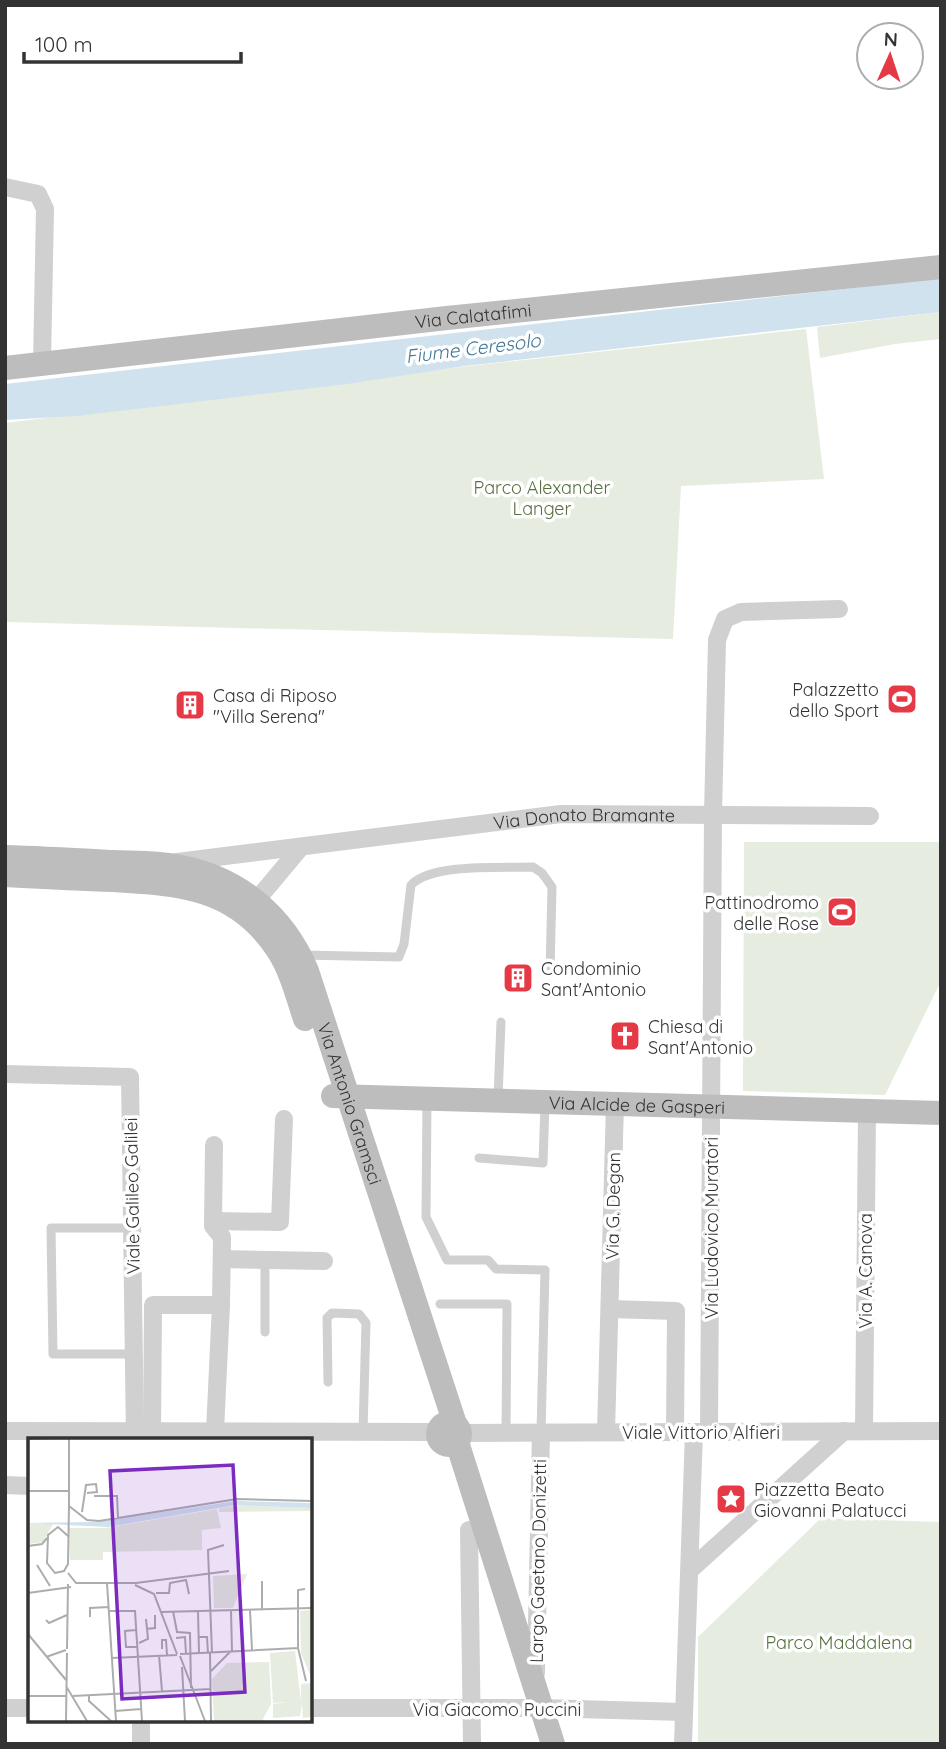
<svg xmlns="http://www.w3.org/2000/svg" width="946" height="1749" font-family="Quicksand,sans-serif">
<style>
.green{fill:#e6ecdf}
.water{fill:#cfe2ee}
.lines{fill:none;stroke-linecap:round;stroke-linejoin:round}
.lane{stroke:#d0d0d0;stroke-width:9}
.street{stroke:#d0d0d0;stroke-width:18}
.secondary{stroke:#bdbdbd;stroke-width:24}
.labels{text-anchor:middle;dominant-baseline:central;stroke-width:7;stroke-linejoin:round;paint-order:stroke}
.street-label{font-size:18px;fill:#333;stroke:#fff}
.park-label{font-size:18px;fill:#56703f;stroke:#fff}
.poi-label{font-size:18px;fill:#333;stroke:#fff;text-anchor:start}
.water-label{font-size:19px;font-style:italic;fill:#3f7597;stroke:#fff}
.inset-road{fill:none;stroke:#adadad;stroke-width:2}
.view{fill:#7b2cbf;fill-opacity:0.15;stroke:#7b2cbf;stroke-width:3.5}
.inset-edge{fill:none;stroke:#333;stroke-width:3.5}
</style>
<rect width="100%" height="100%" fill="#fff"/>
<path class="green" d="M941,312V339L895,344L820,358L817,327Z
M806,329L824,479L681,486L673,639L5,622V423L461,367Z
M744,842H941V981L885,1095L743,1091Z
M821,1518L941,1522V1744H698V1637Z"/>
<path class="water" d="M941,278V312L465,366L347,384L77,416L5,420V384Z"/>
<g class="lines">
<path class="lane" d="M302,955L399,957L404,944L411,885C432,863 502,868 533,867L542,873L552,887L550,972
M498,1098L501,1022
M427,1100L426,1217L447,1260H488L496,1269L545,1270L541,1432
M479,1158L543,1163L545,1104
M132,1228H51L53,1354H134
M440,1304H507L506,1433
M265,1332V1260
M328,1382L327,1318L332,1313L359,1314L366,1323L363,1432"/>
<g class="street">
<path d="M5,187L38,194L45,209L42,363"/>
<path id="s1" d="M177,862L561,814L870,816"/>
<path d="M250,908L301,847"/>
<path d="M5,1074L130,1077L135,1439"/>
<path d="M213,1221L280,1222L284,1119"/>
<path d="M222,1259L324,1261"/>
<path d="M610,1309L676,1311L675,1432"/>
<path d="M5,1431L438,1432"/>
<path d="M152,1431L153,1305H221L222,1237L213,1226L214,1145"/>
<path d="M215,1431L221,1305"/>
<path d="M864,1431L867,1111"/>
<path d="M606,1432L615,1103"/>
<path d="M709,1432L713,815L717,640L725,619L741,612L839,609"/>
<path d="M460,1433L941,1431"/>
<path d="M5,1485L30,1486"/>
<path d="M469,1530L472,1744"/>
<path d="M690,1570L844,1431"/>
<path d="M536,1673L541,1432"/>
<path d="M5,1708H30"/>
<path d="M310,1708H541L684,1712"/>
<path d="M141,1719V1744"/>
<path d="M683,1744L694,1432"/>
</g>
<g class="secondary">
<path id="s2" d="M5,368L447,318L941,267"/>
<path id="s3" d="M5,857C41,858 76,860 112,862C135,863 158,862 181,867C239,878 284,916 307,971L455,1424"/>
<path d="M5,875C41,877 77,879 112,880C180,884 236,887 277,949C291,970 297,995 305,1019"/>
<path id="s4" d="M333,1096L941,1113"/>
<circle cx="449" cy="1434" r="11"/>
<path d="M457,1442L553,1744"/>
</g>
</g>
<defs>
<g id="stadium-square" transform="scale(1.575)"><rect x="-9" y="-9" width="18" height="18" rx="4" fill="#e63946" stroke="#fff"/><path d="M0-5a6.5 5 0 1 0 0 10a6.5 5 0 1 0 0-10ZM-3.5-1.8h7v3.6h-7Z" fill="#fff"/></g>
<g id="building-square" transform="scale(1.575)"><rect x="-9" y="-9" width="18" height="18" rx="4" fill="#e63946" stroke="#fff"/><path d="M-4-6H4V6H1V3H-1V6H-4ZM-2.5-4.3h1.7v1.8h-1.7ZM.8-4.3h1.7v1.8H.8ZM-2.5-1h1.7V.8h-1.7ZM.8-1h1.7V.8H.8Z" fill="#fff"/></g>
<g id="church-square" transform="scale(1.575)"><rect x="-9" y="-9" width="18" height="18" rx="4" fill="#e63946" stroke="#fff"/><path d="M-1.2-6h2.4v3.5h3.3v2.4h-3.3V6h-2.4V-.1h-3.3v-2.4h3.3Z" fill="#fff"/></g>
<g id="sight-square" transform="scale(1.575)"><rect x="-9" y="-9" width="18" height="18" rx="4" fill="#e63946" stroke="#fff"/><path d="M0-6L1.8-2.2L6-1.7L2.9 1.2L3.7 5.4L0 3.3L-3.7 5.4L-2.9 1.2L-6-1.7L-1.8-2.2Z" fill="#fff"/></g>
</defs>
<g fill-rule="evenodd">
<use href="#stadium-square" x="902" y="699"/>
<use href="#building-square" x="190" y="705"/>
<use href="#stadium-square" x="842" y="912"/>
<use href="#building-square" x="518" y="978"/>
<use href="#church-square" x="625" y="1036"/>
<use href="#sight-square" x="731" y="1499"/>
</g>
<g class="labels">
<g class="street-label">
<text stroke="none"><textPath href="#s2" startOffset="471">Via Calatafimi</textPath></text>
<text stroke="none"><textPath href="#s1" startOffset="410">Via Donato Bramante</textPath></text>
<text stroke="none"><textPath href="#s3" startOffset="486">Via Antonio Gramsci</textPath></text>
<text stroke="none"><textPath href="#s4" startOffset="304">Via Alcide de Gasperi</textPath></text>
<text transform="translate(132 1196) rotate(-91)">Viale Galileo Galilei</text>
<text transform="translate(613 1206) rotate(-89)">Via G. Degan</text>
<text transform="translate(711 1228) rotate(-90)">Via Ludovico Muratori</text>
<text transform="translate(865 1271) rotate(-90)">Via A. Canova</text>
<text x="701" y="1432">Viale Vittorio Alfieri</text>
<text transform="translate(538 1561) rotate(-89)">Largo Gaetano Donizetti</text>
<text x="497" y="1709">Via Giacomo Puccini</text>
</g>
<g class="park-label">
<text x="542" y="487">Parco Alexander<tspan x="542" dy="21">Langer</tspan></text>
<text x="839" y="1642">Parco Maddalena</text>
</g>
<g class="poi-label">
<text x="879" y="689" text-anchor="end">Palazzetto<tspan x="879" dy="21">dello Sport</tspan></text>
<text x="213" y="695">Casa di Riposo<tspan x="213" dy="21">"Villa Serena"</tspan></text>
<text x="819" y="902" text-anchor="end">Pattinodromo<tspan x="819" dy="21">delle Rose</tspan></text>
<text x="541" y="968">Condominio<tspan x="541" dy="21">Sant'Antonio</tspan></text>
<text x="648" y="1026">Chiesa di<tspan x="648" dy="21">Sant'Antonio</tspan></text>
<text x="754" y="1489">Piazzetta Beato<tspan x="754" dy="21">Giovanni Palatucci</tspan></text>
</g>
<g class="water-label">
<text transform="translate(473 348) rotate(-7)">Fiume Ceresolo</text>
</g>
</g>
<g transform="translate(28 1438)">
<rect width="284" height="284" fill="#fff"/>
<path d="M216,67L283,70L284,73L191,74V70ZM189,71L193,90L174,92V112L75,114V122H42L41,90H77ZM0,85L25,86L15,104L0,106ZM219,136L205,170H186L185,138ZM283,172V239L273,215L272,173ZM267,213L273,264V246L283,245V279L275,280L274,266L272,278L245,280V266L260,264L245,265L242,215ZM241,224L243,266L234,283H186L184,241L199,225Z" fill="#e6ecdf"/>
<path d="M208,63L283,65V70L208,67L80,89L0,85L67,84Z" fill="#cfe2ee"/>
<path class="inset-road" d="M0,1L41,0M0,53H40M66,58H89L90,80M41,68L59,82L71,83L209,61L284,63M54,74L58,47L68,46L69,54L59,55M40,98L30,89L20,97L19,125L27,135L36,133L40,126L41,68V0M0,108L14,106L19,100M9,127L22,148M40,135L48,145H108L201,133M79,145L88,283M107,147L126,156L149,216M277,151L270,152V210L278,243M0,155L43,149M128,155H141L142,145L158,142L161,156M234,171V143M203,172L204,214M222,172L224,212M81,173H107L114,283M145,173L149,194L162,195L163,250M170,173L171,215M133,174L284,170M62,179V170L81,169M18,182L21,185L39,177M118,191L127,190V177M108,192L97,193L98,209H109M0,196L38,242M171,199H179L180,215M148,200L157,199L158,216M111,205L120,201L118,181M39,211L40,146M134,211V202H138L139,217M182,215L183,283M184,215L180,112L196,107M152,216L270,210M131,217L134,253M152,218L177,283M18,219L38,212M84,220L149,217M154,229L157,283M183,233L202,214M38,248L59,283M61,257V263L83,283M0,258H38M45,258L183,251M87,273L113,271M38,283L39,215"/>
<path class="view" d="M205,27L217,254L94,261L82,33Z"/>
<rect width="284" height="284" class="inset-edge"/>
</g>
<rect width="946" height="1749" fill="none" stroke="#333333" stroke-width="14"/>
<g transform="translate(890 56) rotate(3)"><circle r="33" fill="#ffffff" stroke="#adadad" stroke-width="2"/>
<path d="M0-5L12 26L0 18L-12 26Z" fill="#e63946"/>
<text y="-10" font-size="19" font-weight="bold" text-anchor="middle" fill="#333333">N</text>
</g>
<path d="M24 52v10h217v-10" fill="none" stroke="#333333" stroke-width="3.5"/>
<text x="35" y="52" font-size="21" fill="#333333" stroke="#ffffff" stroke-width="5" paint-order="stroke">100 m</text>
</svg>
